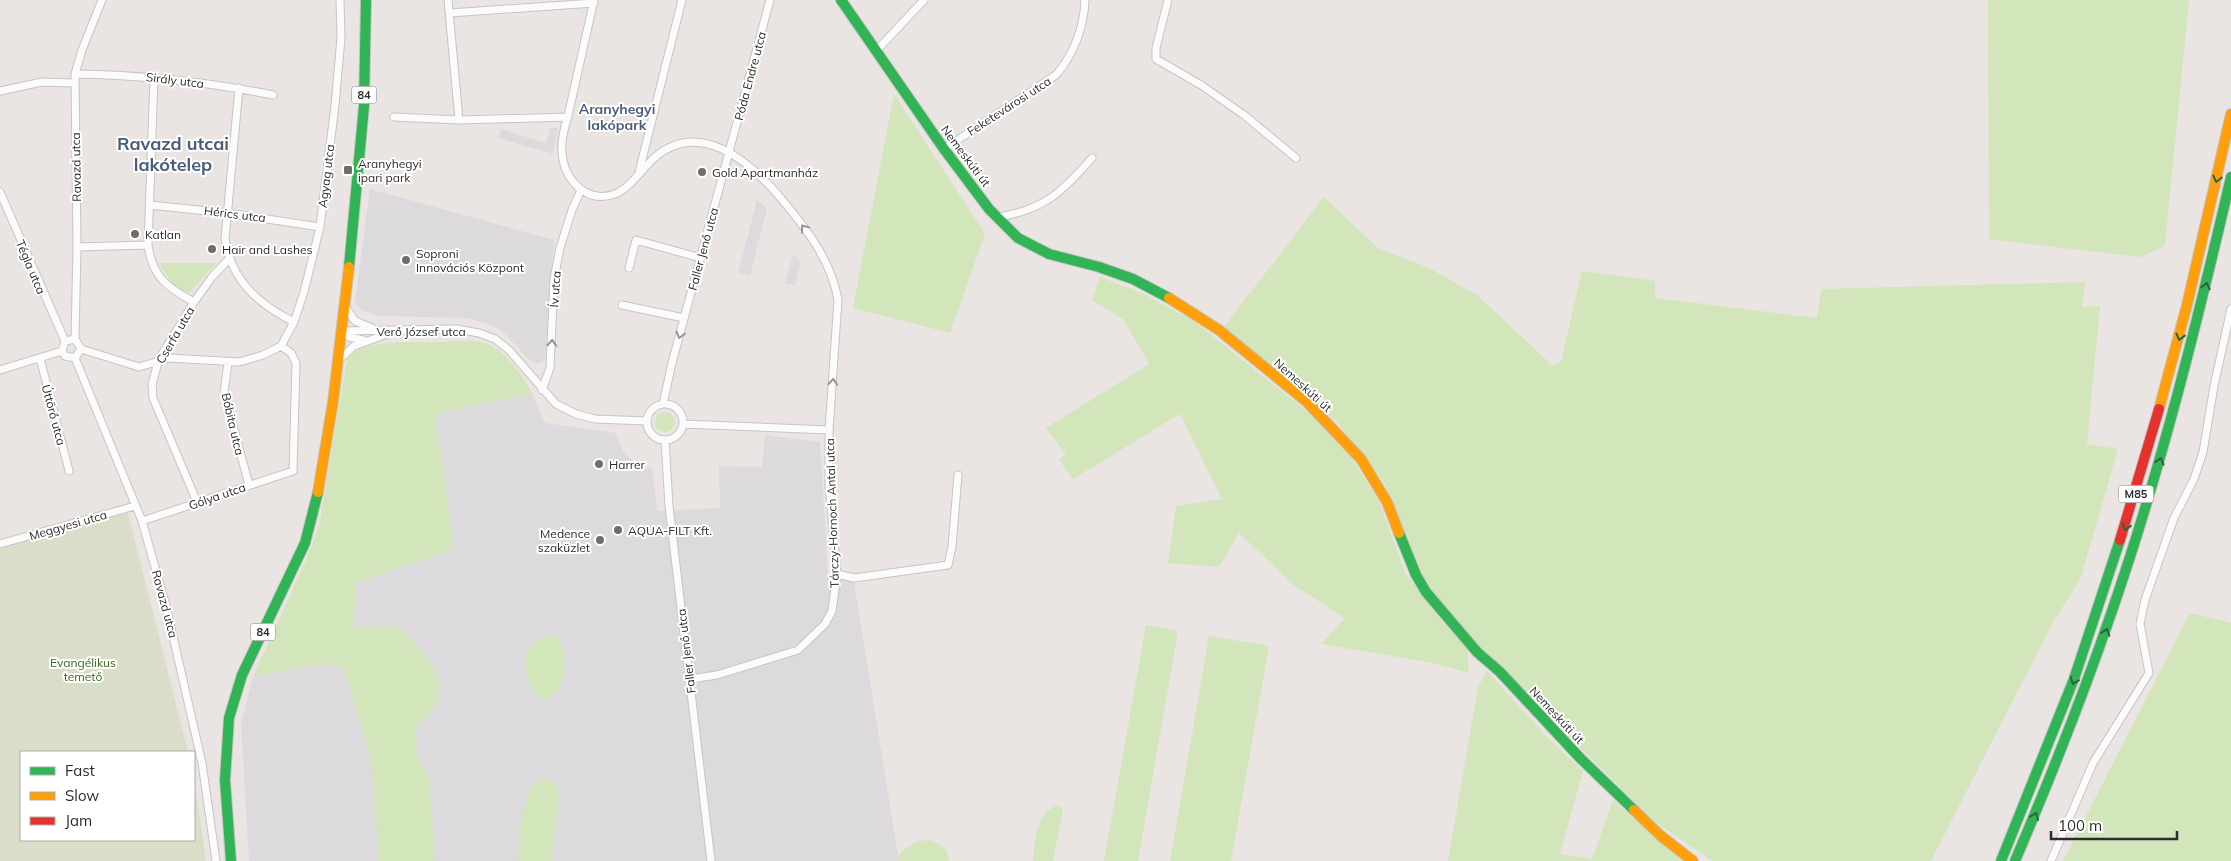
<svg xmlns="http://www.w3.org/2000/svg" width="2231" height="861" font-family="Mulish,sans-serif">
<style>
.industrial{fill:#dddadd}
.green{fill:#d3e5ba}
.cemetery{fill:#dadec9}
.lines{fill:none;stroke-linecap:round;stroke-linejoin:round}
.street-casing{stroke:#c6c4c4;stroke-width:9}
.fast-casing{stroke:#c6c4c4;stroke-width:12}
.slow-casing{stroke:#c6c4c4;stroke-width:12}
.jam-casing{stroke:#c6c4c4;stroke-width:12}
.street{stroke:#fcfbfb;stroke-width:7}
.fast{stroke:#30b455;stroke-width:10}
.slow{stroke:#ff9f0a;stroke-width:10}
.jam{stroke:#e5322d;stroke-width:10}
.oneway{stroke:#2e623c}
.oneway2{stroke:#949494}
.poi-dot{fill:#6e6d6c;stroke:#fff;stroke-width:2}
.labels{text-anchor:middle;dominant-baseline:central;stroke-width:4;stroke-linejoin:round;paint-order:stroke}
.shield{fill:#fff;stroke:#6b6b6b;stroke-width:1}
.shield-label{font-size:11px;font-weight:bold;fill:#2c2c2c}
.street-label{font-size:12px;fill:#2c2c2c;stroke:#fff}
.poi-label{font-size:12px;fill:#2c2c2c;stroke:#fff;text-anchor:start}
.park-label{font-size:12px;fill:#396b19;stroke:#fff}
.neighbourhood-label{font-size:14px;font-weight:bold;fill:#4b5d7d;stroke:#fff}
.district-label{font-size:18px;font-weight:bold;fill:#4b5d7d;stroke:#fff}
</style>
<rect width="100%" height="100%" fill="#eae5e2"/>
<path class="industrial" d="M550,128H558L553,154L498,138L501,129L546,143Z
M370,189L554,240L545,360L539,364L531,361L504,333L492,325L467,318L380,316L361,310L355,304L356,293Z
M757,200L767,209L750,276L738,273Z
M793,254L801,262L795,286L785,283Z
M532,393L545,423L616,433L623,451L640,468L652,467L657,511L720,508L719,466L762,467L765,435L820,442L828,574L854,582L899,861H249L241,723L253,677L343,659L354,636L356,583L454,549L435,414Z"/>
<path class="green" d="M1988,0H2189L2165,246L2140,257L1989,239Z
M894,94L985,234L950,333L853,308Z
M1324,197L1379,249L1427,267L1477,295L1552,365L1561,362L1582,271L1655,281V298L1817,318L1821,289L2085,282L2082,307L2100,306L2087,444L2118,449L2080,580L2054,620L1931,861H1712L1653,820L1473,641L1417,570L1384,482L1336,421L1223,328Z
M158,263H216L189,293L176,289Z
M1100,277L1144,294L1194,321L1309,413L1352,459L1378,499L1406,574L1439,618L1467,649L1469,673L1428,662L1321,644L1345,618L1295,586L1239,533L1219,567L1168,563L1176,506L1222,499L1180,414L1073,479L1059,460L1066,454L1046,428L1149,364L1124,320L1092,300Z
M436,342C450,342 466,339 480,342C504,346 521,374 532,393L435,414L454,549L356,583L354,628C367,628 380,623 393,626C403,628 407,637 414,643C444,674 452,697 416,727L417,756L429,778L435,861H379L371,759L344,670C333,656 270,674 253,677L306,560L319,527L347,360C362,337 411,343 436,342Z
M655 422a10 10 0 1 1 20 0a10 10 0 1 1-20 0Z
M2190,613L2231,623V861H2063Z
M1146,625L1178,631L1138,861H1104Z
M554,634C572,644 567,701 541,700C519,677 516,641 554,634Z
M1209,636L1269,646L1231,861H1170Z
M1487,671L1550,740L1583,771L1560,854L1592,859L1613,800L1685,861H1448L1478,687Z
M547,779L555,783L559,793L552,861H518L520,826L530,788L534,783Z
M1059,805L1063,809L1053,861H1033C1035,841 1035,812 1059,805Z
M928,840C940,844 949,847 949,861H899L898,856C907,846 914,841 928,840Z"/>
<path class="cemetery" d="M128,513L188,752H21V840H194V780L206,861H0V548Z"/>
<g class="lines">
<g class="street-casing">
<path id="street" d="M448,0L459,120
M594,0C586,36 578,72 570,107C567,120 560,139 562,152C564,180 586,204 615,194C630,188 642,169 654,158C699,119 748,160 779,196C805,227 831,259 838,300L829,430V484L837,574L832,611L825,624L798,650L717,675L690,679
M1168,0L1156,48V59L1201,85L1244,115L1296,158
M450,13L594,3
M876,51L924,0
M75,74C142,75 208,82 273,95
M154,78L148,245C152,276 167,288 194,302
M239,88L225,239C231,280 258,304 294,322
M0,91L42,82L75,83
M394,117L459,120L568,117
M944,149L1056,75C1074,54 1084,27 1085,0
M639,172L682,0
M0,192L65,341
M150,205L227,213L320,227
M998,217C1044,210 1062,192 1092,158
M77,247L148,245
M629,268L636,240L701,258
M622,305L684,318
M345,306L355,321L372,328
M341,331L457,329L479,333L495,339L509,350L556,404L576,414L595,419L647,421
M341,331L349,337L363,340
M81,349L139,367L169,358L239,362L263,355L281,346L294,322L304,292L320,227L335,105L341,38L340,0
M40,358L69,471
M75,358L142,521L166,606L202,763L216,861
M75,358L81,349L75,339L77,247L75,74L82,50L102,0
M75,358L65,356L62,351L65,341L75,339
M339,360L354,346L390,333
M228,363L224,392L249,485
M0,370L62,351
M542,390L550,368L554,279L560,248L572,210L581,190
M663,404L672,363L770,0
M647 422a18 18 0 1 1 36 0a18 18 0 1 1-36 0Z
M683,424L829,430
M665,440L669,506L711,861
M197,502L153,398L152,384L159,359L194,302L212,277L228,260
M142,521L293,471L296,363L291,353L281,346
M0,544L135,506
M837,574L854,578L948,565L952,547L958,475
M2051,861L2093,763L2149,673L2140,624L2145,600L2174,518L2194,479L2203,452L2214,386L2231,309"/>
</g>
<g class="fast-casing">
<path id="fast" d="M841,0L944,149L989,209L1018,238L1049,254L1099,267L1133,279L1169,298
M349,267L364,106L366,0
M1399,533L1416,575L1426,592L1477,652L1500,672L1581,759L1634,810
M231,861L225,780L229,718L242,675L305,543L318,492
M2001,861L2074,679L2120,540
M2015,861C2050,779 2083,696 2112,611C2161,469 2197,323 2231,177"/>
</g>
<g class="slow-casing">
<path id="slow" d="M1169,298L1219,330L1307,402L1361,459L1387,502L1399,533
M2159,409L2187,305L2231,114
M318,492L333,402L349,267
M1634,810L1661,836L1693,861"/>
</g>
<g class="jam-casing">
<path id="jam" d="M2120,540L2159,409"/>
</g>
<use href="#street" class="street"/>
<use href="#fast" class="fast"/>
<use href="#slow" class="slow"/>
<use href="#jam" class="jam"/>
</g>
<defs><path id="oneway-chevron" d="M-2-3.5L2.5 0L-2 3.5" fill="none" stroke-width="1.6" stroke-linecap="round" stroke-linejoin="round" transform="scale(1.25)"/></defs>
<g class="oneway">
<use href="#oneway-chevron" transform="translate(2217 179) rotate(103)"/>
<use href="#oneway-chevron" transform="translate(2206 286) rotate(-77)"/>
<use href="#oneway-chevron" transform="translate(2180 337) rotate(104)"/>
<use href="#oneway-chevron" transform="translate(2160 461) rotate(-74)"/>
<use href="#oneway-chevron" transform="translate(2126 527) rotate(107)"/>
<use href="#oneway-chevron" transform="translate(2106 632) rotate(-71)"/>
<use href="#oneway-chevron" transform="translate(2074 681) rotate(111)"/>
<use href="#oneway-chevron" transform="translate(2035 816) rotate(-67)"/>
</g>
<g class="oneway2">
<use href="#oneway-chevron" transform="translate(804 228) rotate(-127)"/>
<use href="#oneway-chevron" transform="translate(680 335) rotate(105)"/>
<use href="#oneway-chevron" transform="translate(552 343) rotate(-87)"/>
<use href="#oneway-chevron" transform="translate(833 382) rotate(-86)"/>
</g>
<g class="poi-dot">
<rect x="343" y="165" width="10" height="10" rx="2.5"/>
<circle cx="702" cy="172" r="5"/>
<circle cx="135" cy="234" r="5"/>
<circle cx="212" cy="249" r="5"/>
<circle cx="406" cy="260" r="5"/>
<circle cx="599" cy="464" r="5"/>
<circle cx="618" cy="530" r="5"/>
<circle cx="600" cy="540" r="5"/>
</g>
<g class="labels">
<g class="shield">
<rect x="351.5" y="86.5" width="25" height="17" rx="4"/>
<rect x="2118.5" y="485.5" width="35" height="17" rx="4"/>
<rect x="250.5" y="623.5" width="25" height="17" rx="4"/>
</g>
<g class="shield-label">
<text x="364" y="95">84</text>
<text x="2136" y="494">M85</text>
<text x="263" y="632">84</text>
</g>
<g class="street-label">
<text transform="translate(750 76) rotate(-75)">Póda Endre utca</text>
<text transform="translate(175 80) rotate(7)">Sirály utca</text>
<text transform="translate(1009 106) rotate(-33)">Feketevárosi utca</text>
<text transform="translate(966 156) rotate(53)">Nemeskúti út</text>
<text transform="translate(76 167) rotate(-91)">Ravazd utca</text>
<text transform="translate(326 176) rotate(-83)">Agyag utca</text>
<text transform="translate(235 214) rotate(7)">Hérics utca</text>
<text transform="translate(703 249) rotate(-75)">Faller Jenő utca</text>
<text transform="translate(31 267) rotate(67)">Tégla utca</text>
<text transform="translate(555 289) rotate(-86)">Ív utca</text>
<text x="421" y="331">Verő József utca</text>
<text transform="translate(175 335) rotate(-60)">Cserfa utca</text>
<text transform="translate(1303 385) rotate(42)">Nemeskúti út</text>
<text transform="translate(54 415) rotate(75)">Úttörő utca</text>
<text transform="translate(233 424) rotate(77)">Bóbita utca</text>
<text transform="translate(217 496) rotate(-19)">Gólya utca</text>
<text transform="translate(832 513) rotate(-92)">Tárczy-Hornoch Antal utca</text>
<text transform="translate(68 525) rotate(-16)">Meggyesi utca</text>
<text transform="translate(165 604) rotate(75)">Ravazd utca</text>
<text transform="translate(686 651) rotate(-97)">Faller Jenő utca</text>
<text transform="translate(1557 715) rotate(47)">Nemeskúti út</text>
</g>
<g class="poi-label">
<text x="358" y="163">Aranyhegyi<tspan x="358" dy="14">ipari park</tspan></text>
<text x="712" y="172">Gold Apartmanház</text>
<text x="145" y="234">Katlan</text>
<text x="222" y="249">Hair and Lashes</text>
<text x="416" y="253">Soproni<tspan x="416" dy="14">Innovációs Központ</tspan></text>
<text x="609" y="464">Harrer</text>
<text x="628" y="530">AQUA-FILT Kft.</text>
<text x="590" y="533" text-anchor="end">Medence<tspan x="590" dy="14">szaküzlet</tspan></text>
</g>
<g class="park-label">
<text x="83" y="662">Evangélikus<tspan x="83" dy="14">temető</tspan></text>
</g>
<g class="neighbourhood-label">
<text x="617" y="109">Aranyhegyi<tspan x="617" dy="16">lakópark</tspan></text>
</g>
<g class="district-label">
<text x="173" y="143">Ravazd utcai<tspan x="173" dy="21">lakótelep</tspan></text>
</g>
</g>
<rect x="20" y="751" width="175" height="90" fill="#ffffff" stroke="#ababab"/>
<rect x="30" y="767" width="25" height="8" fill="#30b455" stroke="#ababab"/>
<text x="65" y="776" font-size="15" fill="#2c2c2c">Fast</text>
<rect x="30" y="792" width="25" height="8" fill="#ff9f0a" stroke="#ababab"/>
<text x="65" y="801" font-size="15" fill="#2c2c2c">Slow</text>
<rect x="30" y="817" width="25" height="8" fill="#e5322d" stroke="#ababab"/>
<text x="65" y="826" font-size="15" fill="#2c2c2c">Jam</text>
<path d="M2051 831v8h126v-8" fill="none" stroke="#2c2c2c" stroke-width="2.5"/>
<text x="2058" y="831" font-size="15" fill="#2c2c2c" stroke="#ffffff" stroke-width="4" paint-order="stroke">100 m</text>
</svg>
